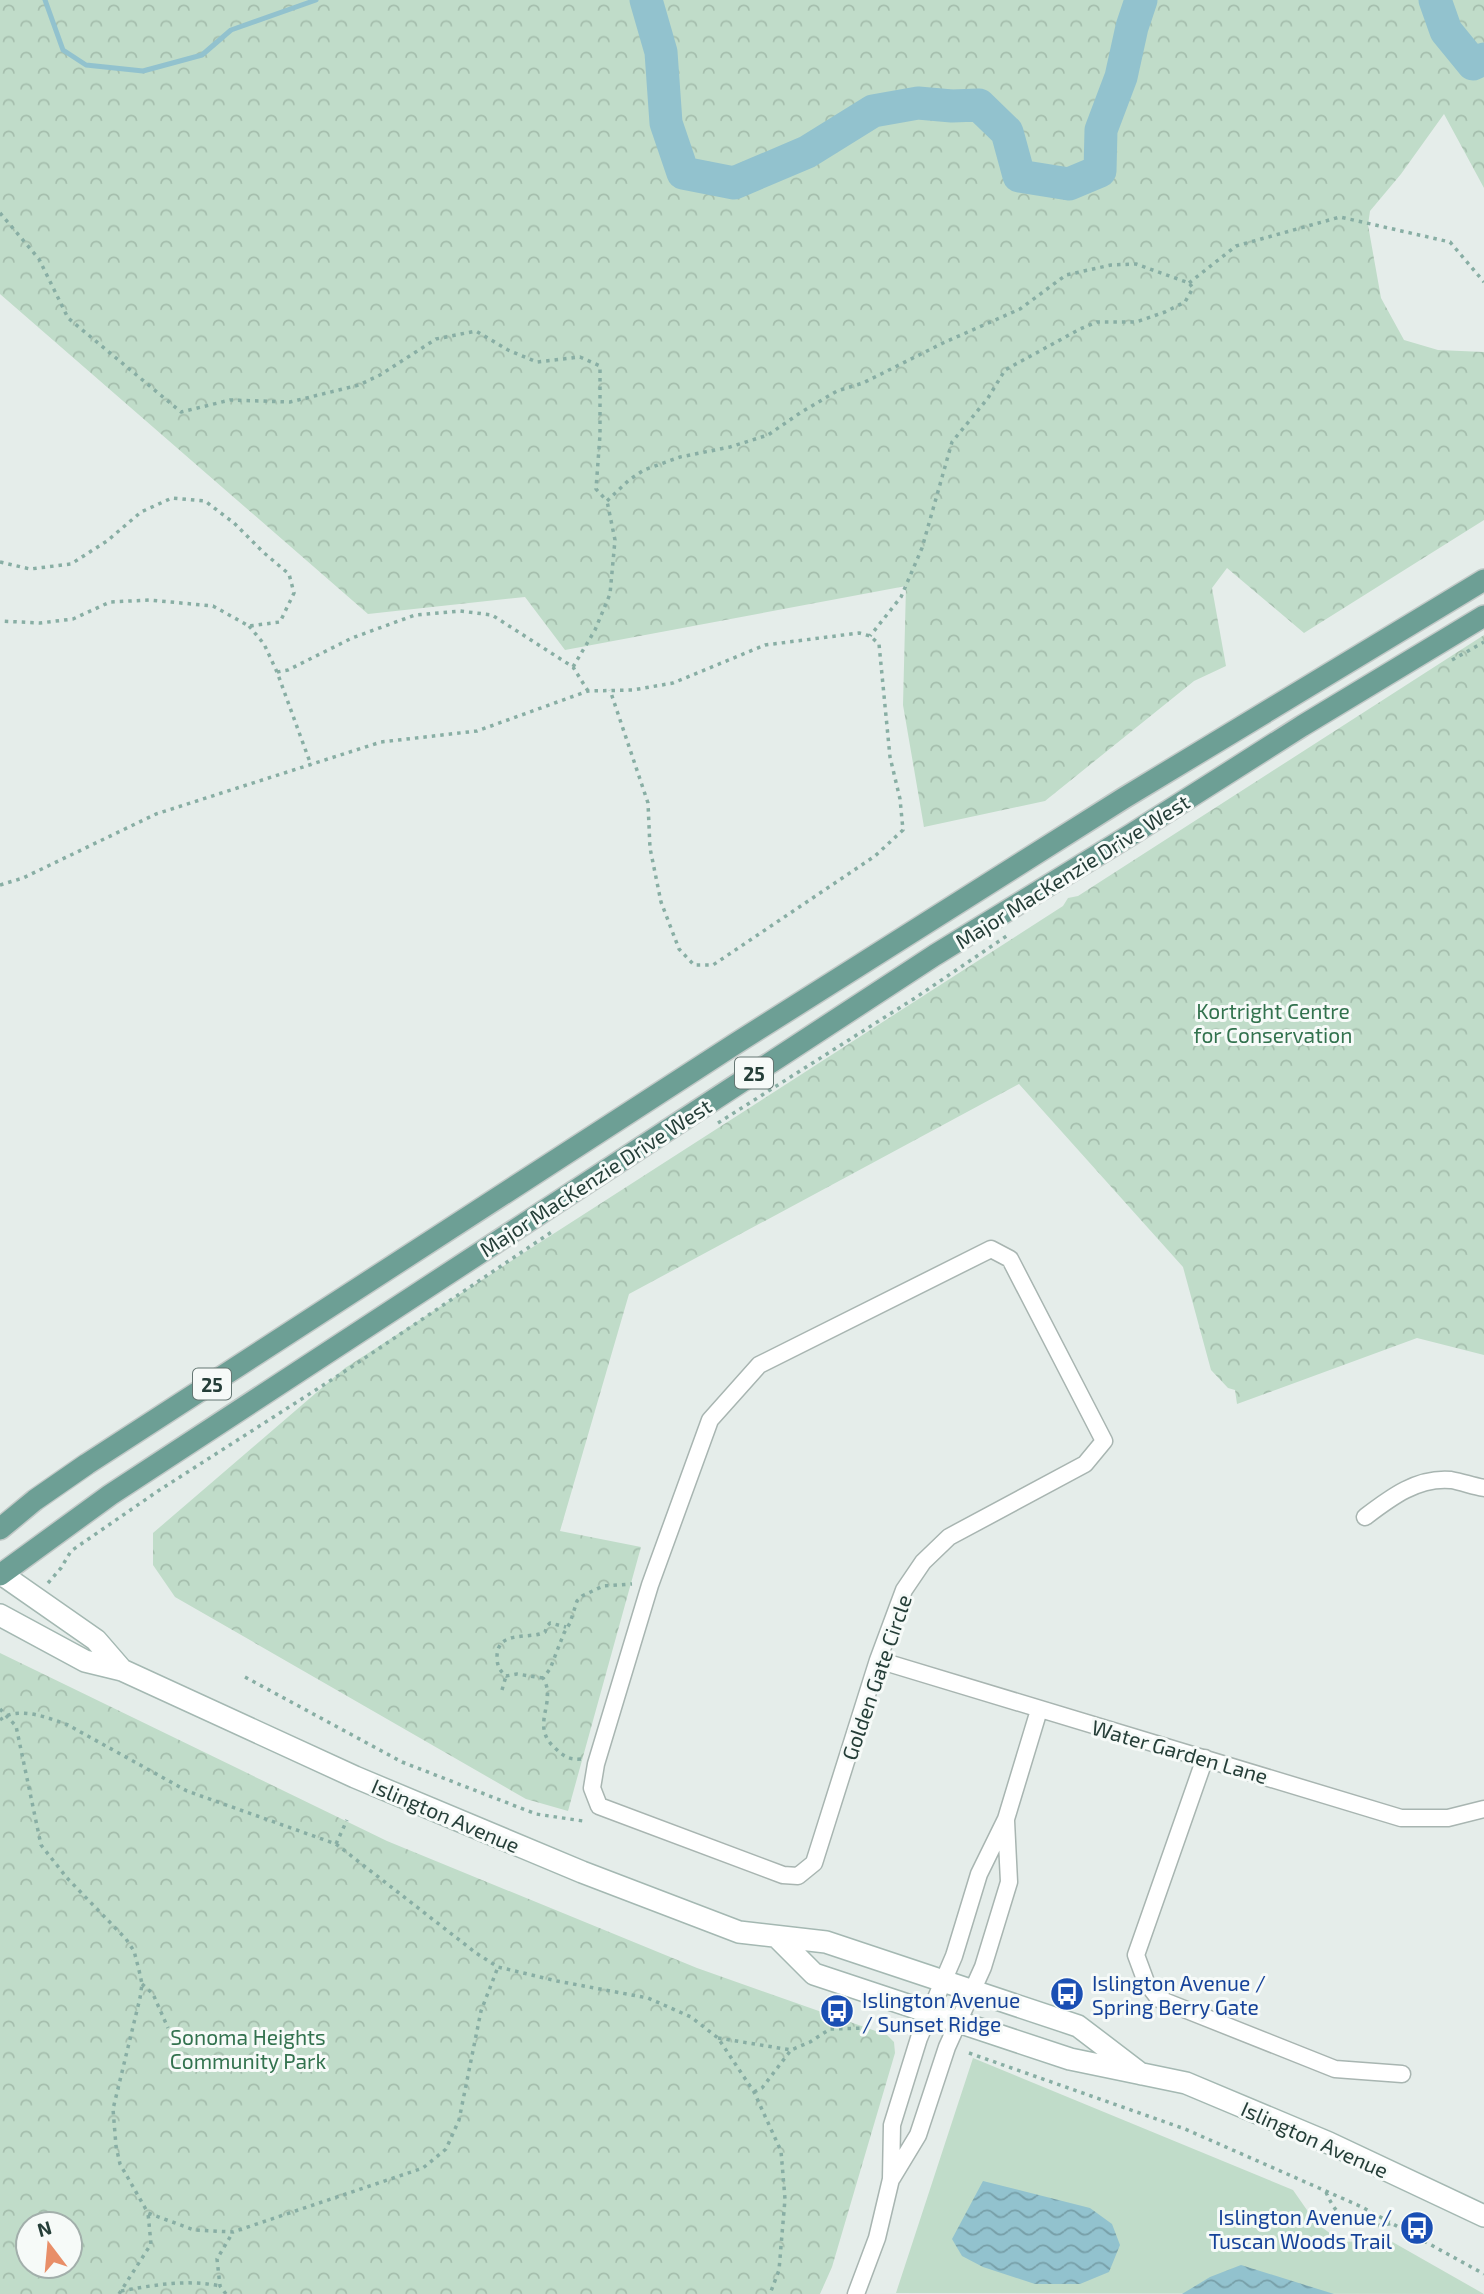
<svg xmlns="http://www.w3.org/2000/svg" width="1484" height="2294" font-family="'Exo 2',sans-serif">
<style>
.grass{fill:#c0dcc9}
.forest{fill:url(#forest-crowns);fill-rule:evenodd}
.water{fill:url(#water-waves)}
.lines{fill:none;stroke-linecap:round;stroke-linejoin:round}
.stream{stroke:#92c2ce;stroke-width:5}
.river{stroke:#92c2ce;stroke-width:33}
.street-casing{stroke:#a8b5b1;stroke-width:19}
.secondary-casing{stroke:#a4b8b2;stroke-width:24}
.primary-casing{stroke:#c2c9c7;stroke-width:24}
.path{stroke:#88aea4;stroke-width:3.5;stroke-dasharray:3.5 5;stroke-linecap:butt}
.street{stroke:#fff;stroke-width:16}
.secondary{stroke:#fff;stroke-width:21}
.primary{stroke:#6d9f95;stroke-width:21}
.labels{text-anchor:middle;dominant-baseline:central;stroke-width:6;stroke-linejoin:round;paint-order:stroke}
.shield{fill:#f6faf8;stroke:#647672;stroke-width:2}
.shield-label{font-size:19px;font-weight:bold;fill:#253e38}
.street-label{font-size:21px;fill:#253e38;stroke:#f6faf8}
.park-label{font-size:21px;fill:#32724e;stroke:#f6faf8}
.transit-label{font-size:21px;fill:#164399;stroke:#f6faf8;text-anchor:start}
</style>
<defs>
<pattern id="forest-crowns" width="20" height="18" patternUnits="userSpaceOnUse" patternTransform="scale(1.75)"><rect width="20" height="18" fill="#c0dcc9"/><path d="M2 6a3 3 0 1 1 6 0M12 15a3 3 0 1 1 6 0" fill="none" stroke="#a5bead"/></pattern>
<pattern id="water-waves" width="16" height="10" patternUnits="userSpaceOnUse" patternTransform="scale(1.75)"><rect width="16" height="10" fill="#92c2ce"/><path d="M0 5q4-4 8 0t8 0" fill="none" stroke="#779fa8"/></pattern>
</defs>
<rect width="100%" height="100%" fill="#e5edea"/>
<path class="grass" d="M973,2058L1293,2190L1316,2223L1342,2242L1389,2240L1484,2294L896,2293Z"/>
<path class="forest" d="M0,0H1484V188L1444,114L1401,174L1370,211L1368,225L1381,298L1404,340L1438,350L1484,352V520L1304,633L1227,568L1212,588L1226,666L1194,681L1045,801L924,827L903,705L906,586L565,650L525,597L368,614L0,294Z
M1484,635V1355L1417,1338L1237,1404L1235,1390L1228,1388L1211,1370L1183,1267L1019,1084L629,1294L560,1531L641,1547L568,1811L526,1799L175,1597L153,1565V1533L345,1368L1063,906L1068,898L1078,896Z
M0,1653L387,1841L697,1968L887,2035L894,2042L895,2053L832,2267L820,2294H0ZM28,2224H70V2266H28Z"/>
<path class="water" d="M983,2181L1090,2208L1112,2224L1120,2245L1109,2272L1080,2284H1035L983,2267L962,2256L952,2239Z
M1241,2265L1334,2294H1182L1210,2277Z"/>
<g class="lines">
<path class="stream" d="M45,0L63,50L86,65L143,71L202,55L231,30L316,0"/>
<path class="river" d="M646,0L661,52L666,123L683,173L734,183L807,152L873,111L918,103L952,106L979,105L1007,132L1019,176L1069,184L1100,171L1101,130L1121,77L1132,27L1141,0
M1435,0L1446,31L1473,64L1484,59"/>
<g class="street-casing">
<path id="street" d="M991,1249L1010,1259L1104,1441L1085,1464L949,1537L923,1562L904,1590L878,1660L814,1863L798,1876L783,1875L599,1806L592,1788L596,1764L650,1585L710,1420L759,1365Z
M1365,1517C1390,1498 1417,1477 1451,1480C1462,1482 1473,1486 1484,1488
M878,1660L1401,1818H1448L1484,1809
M1205,1758L1136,1955L1146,1982L1159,1999L1335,2069L1402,2074
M892,2178L918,2135L947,2047L983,1967L1009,1882L1006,1821
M856,2294L877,2238L891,2179L892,2125L919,2038L954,1956L979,1874L1006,1819L1039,1710"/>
</g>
<g class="secondary-casing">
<path id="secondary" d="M0,1573L96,1640L122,1670
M0,1615L85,1661L122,1670L355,1777L582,1872L739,1932L826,1942L1078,2026L1141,2074
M777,1937L814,1974L1070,2059L1186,2083L1329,2143L1484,2216"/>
</g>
<g class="primary-casing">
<path id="primary" d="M0,1529L35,1500L87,1464L735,1044L1124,798L1484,580
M0,1575L110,1495L935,955L1132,834L1302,726L1484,616"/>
</g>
<path class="path" d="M0,213L39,259L68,318L181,412L230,400L290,402L359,385L380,375L436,339L476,331L508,350L537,362L580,357L600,366V435L596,489L607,501L629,480L644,470L680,457L730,447L768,435L800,413L837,391L863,383L943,343L1020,309L1066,275L1111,265L1136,264L1189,283L1193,288L1185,302L1165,312L1136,322H1097L1080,329L1005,370L988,398L952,442L922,548L901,597L870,636
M1189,283L1236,246L1340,217L1450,242L1484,282
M0,562L30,569L71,564L107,541L141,512L172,498L205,501L234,523L263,552L289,574L294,593L280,622L249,626L213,606L149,600L110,602L73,619L40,623L0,621
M249,626L264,644L277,672L311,765
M1452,660L1484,642
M573,667L595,630L610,594L615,540L607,501
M277,672L288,670L352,638L415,615L460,611L492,615L573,667L588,691
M0,885L23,878L156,814L381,742L477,731L588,691L633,690L673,683L765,645L859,633L870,636L879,644L890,757L900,799L903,830L875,856L713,965H694L679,949L661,902L650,848L648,803L610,690
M718,1123L915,998L1008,935
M48,1583L61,1568L71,1551L158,1491L350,1368L553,1231
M245,1677L402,1762L536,1814L583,1821
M543,1678L517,1674L506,1676C500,1671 497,1666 497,1657C497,1629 530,1640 545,1632L547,1626L550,1623L566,1627
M502,1690L506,1676
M0,1709L16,1726L41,1845L67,1878L126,1939L134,1951L139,1970L142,1984L140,1998L113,2109L116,2146L120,2164L148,2213L194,2230L233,2232L423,2168L446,2149L459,2120L481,2011L498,1967
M0,1720C17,1705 49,1718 68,1725L187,1791L336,1844L476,1953L498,1967L557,1981L648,1998L691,2017L718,2038L754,2092L781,2151L785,2199L779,2270L770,2294
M581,1759C569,1760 563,1756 555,1748C529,1725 558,1702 543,1678L550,1669L564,1633L570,1623L577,1601L582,1596L603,1586L632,1584
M336,1844L347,1820
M142,1984L153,1994L168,2028
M718,2038L791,2050L810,2042L830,2029L871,2028
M969,2053L1185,2129L1362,2207L1484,2274
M754,2092L762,2088L791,2050
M1326,2192C1339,2224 1360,2231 1392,2223
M121,2291C154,2285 187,2279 220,2286
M119,2294L151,2244L148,2213
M226,2294L220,2286L217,2259L233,2232"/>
<use href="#street" class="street"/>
<use href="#secondary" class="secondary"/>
<use href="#primary" class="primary"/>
</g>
<defs>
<g id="bus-disc" transform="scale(1.75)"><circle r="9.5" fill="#1a4fb4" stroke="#f6faf8"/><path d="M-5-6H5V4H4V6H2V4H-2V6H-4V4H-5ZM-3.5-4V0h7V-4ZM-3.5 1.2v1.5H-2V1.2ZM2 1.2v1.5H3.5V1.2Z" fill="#fff"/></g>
</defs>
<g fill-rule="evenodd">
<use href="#bus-disc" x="1067" y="1994"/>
<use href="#bus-disc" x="837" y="2011"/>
<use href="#bus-disc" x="1417" y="2228"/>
</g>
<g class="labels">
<g class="shield">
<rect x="735" y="1057.5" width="38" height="31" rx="5"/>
<rect x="193" y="1368.5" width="38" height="31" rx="5"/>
</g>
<g class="shield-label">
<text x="754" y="1073">25</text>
<text x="212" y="1384">25</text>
</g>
<g class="street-label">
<text transform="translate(1072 871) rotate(-32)">Major MacKenzie Drive West</text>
<text transform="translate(595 1177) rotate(-33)">Major MacKenzie Drive West</text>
<text transform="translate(876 1677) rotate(-71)">Golden Gate Circle</text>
<text transform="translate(1180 1751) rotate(16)">Water Garden Lane</text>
<text transform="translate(446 1815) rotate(23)">Islington Avenue</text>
<text transform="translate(1315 2139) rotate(24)">Islington Avenue</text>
</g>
<g class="park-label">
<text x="1273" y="1010">Kortright Centre<tspan x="1273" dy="24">for Conservation</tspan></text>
<text x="248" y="2036">Sonoma Heights<tspan x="248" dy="24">Community Park</tspan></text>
</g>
<g class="transit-label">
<text x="1092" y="1982">Islington Avenue /<tspan x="1092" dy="24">Spring Berry Gate</tspan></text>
<text x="862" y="1999">Islington Avenue<tspan x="862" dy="24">/ Sunset Ridge</tspan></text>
<text x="1392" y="2216" text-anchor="end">Islington Avenue /<tspan x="1392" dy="24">Tuscan Woods Trail</tspan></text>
</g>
</g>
<g transform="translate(49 2245) rotate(344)"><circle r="33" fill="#f6faf8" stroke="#a2afab" stroke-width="2"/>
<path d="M0-5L12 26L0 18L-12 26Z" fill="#e88e68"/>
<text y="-10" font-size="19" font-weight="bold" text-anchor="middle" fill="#253e38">N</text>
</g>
</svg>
